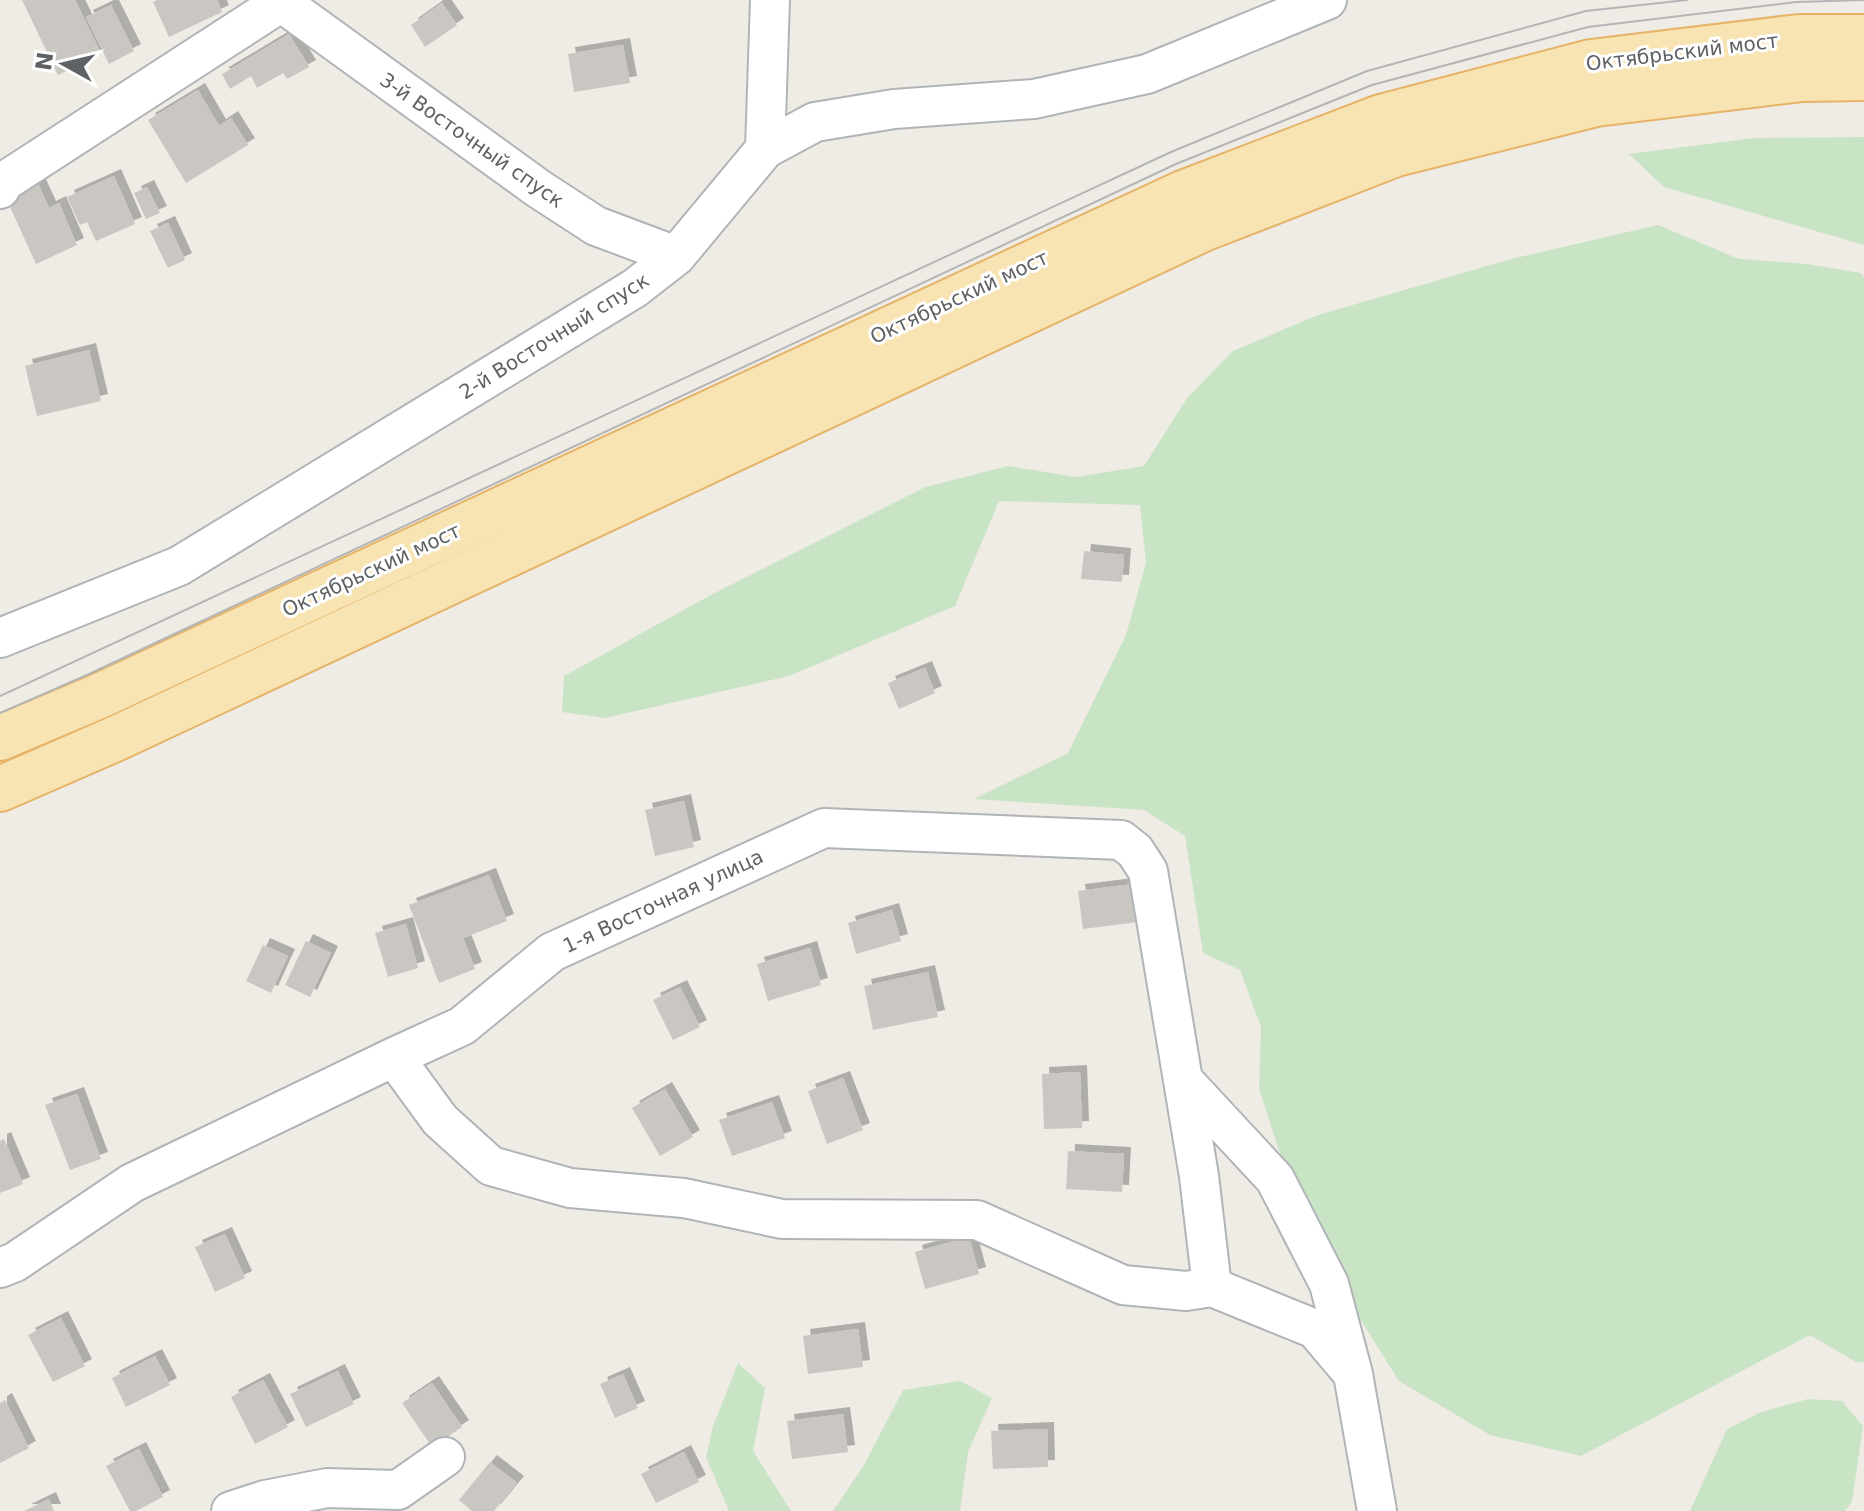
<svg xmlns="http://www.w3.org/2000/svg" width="1864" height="1511" font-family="'DejaVu Sans',sans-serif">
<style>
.green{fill:#c9e4c5}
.building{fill:#cac7c3;filter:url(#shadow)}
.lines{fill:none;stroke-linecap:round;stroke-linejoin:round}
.minor-casing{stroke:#b1b4b7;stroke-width:42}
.major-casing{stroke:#e6b368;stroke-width:48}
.minor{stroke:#fff;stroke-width:38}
.major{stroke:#f8e4b2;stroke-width:44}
.tram{stroke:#b4b5b5;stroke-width:2}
.labels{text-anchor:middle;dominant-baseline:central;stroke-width:6;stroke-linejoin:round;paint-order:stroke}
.street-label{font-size:20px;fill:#5e6265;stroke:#fff}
</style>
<defs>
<filter id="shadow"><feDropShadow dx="7" dy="-7" stdDeviation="0" flood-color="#0004"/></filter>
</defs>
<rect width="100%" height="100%" fill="#efece6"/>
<path class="green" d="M1864,137V245L1664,187L1629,154L1754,138Z
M1658,225L1739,259L1807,264L1861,273L1864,278V1362H1856L1810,1335L1581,1456L1490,1435L1399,1381L1362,1322L1293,1193L1259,1089L1261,1027L1240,970L1203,953L1185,836L1144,810L974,799L1068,753L1126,635L1146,563L1140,505L999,501L955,606L789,676L605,718L562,712L564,676L709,596L925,487L1008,466L1076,477L1144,466L1187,398L1233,351L1318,315L1511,259Z
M738,1363L765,1388L753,1451L791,1511H729L706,1457L713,1426Z
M960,1381L992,1398L968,1452L960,1511H833L864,1465L903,1390Z
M1808,1399L1842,1401L1863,1426L1852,1502L1845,1511H1690L1727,1429L1761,1412Z"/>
<path class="building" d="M22,0H75L101,54L58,75Z
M157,0H217L222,12L169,37L153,2Z
M442,3L457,25L425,47L411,25Z
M111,5L134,51L109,64L86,17Z
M289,34L309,67L287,79L283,73L257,88L251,76L230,89L222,74Z
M623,45L630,83L574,92L568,54Z
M198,90L219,126L231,118L248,145L186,183L148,120Z
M114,176L135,224L96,241L87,222L80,225L67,197Z
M38,184L49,208L59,203L77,245L36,264L6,198Z
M147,187L160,213L146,219L134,193Z
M168,223L185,260L168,268L150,231Z
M89,350L101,401L37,416L25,366Z
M1084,551L1124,555L1122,582L1081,579Z
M925,668L935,693L899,709L888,683Z
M684,801L694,847L655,856L645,810Z
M489,875L507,921L463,938L475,969L439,983L409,905Z
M1134,884L1138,922L1083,929L1078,891Z
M892,910L901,941L856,954L848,923Z
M406,924L418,968L388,977L375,933Z
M306,941L331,953L310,997L285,985Z
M263,945L288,956L271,993L246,981Z
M810,948L821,985L768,1001L757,964Z
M928,972L938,1017L873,1030L864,986Z
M680,987L700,1027L673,1040L653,1000Z
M1080,1072L1082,1128L1044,1129L1042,1074Z
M843,1078L863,1130L827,1144L808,1091Z
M665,1089L693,1137L660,1156L632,1108Z
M77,1094L101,1159L70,1170L45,1105Z
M772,1102L785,1138L732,1156L719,1120Z
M4,1139L23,1184L0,1193V1141Z
M1068,1151L1124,1154L1122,1192L1066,1189Z
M225,1234L245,1278L215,1292L195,1247Z
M969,1237L979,1274L925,1289L915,1252Z
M61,1318L85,1366L53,1382L28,1335Z
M858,1329L863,1367L808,1374L803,1336Z
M155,1356L170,1385L126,1407L112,1378Z
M338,1371L354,1404L306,1427L290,1394Z
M623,1374L638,1408L615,1418L600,1384Z
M263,1380L288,1427L255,1444L231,1397Z
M432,1383L462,1427L432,1447L402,1403Z
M5,1400L29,1448L0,1463V1403Z
M843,1414L848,1452L792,1459L787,1421Z
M1047,1429L1048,1467L993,1469L991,1431Z
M139,1449L163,1497L136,1511H130L106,1466Z
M684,1452L699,1482L656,1503L641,1474Z
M490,1462L517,1483L494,1511H472L459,1500Z
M49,1499L54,1511H24Z"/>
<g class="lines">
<g class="minor-casing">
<path id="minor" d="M278,0L539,189L596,226L676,256
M765,149L770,0
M0,189L5,181L280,3
M0,638L179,566L635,288L676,256L765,149L815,122L894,109L1034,99L1147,74L1327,0
M394,1057L440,1120L491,1166L570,1188L684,1198L782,1219L977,1220L1123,1285L1186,1291L1212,1287
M1183,1080L1275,1179L1329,1284L1353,1374
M0,1268L15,1262L132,1183L394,1057L462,1026L552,952L824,828L1121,840L1135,851L1148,871L1199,1176L1212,1287
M1212,1287L1315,1329L1353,1374L1377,1511
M231,1511L265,1500L327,1488L398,1490L445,1457"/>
</g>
<g class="major-casing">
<path id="major" d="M0,738L97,697L1183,193L1381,117L1591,62L1799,37H1864
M0,789L117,738L1203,229L1396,154L1596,104L1802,79L1864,78"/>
</g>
<use href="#minor" class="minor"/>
<use href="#major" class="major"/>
<path class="tram" d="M0,696L1171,152L1367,71L1586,11L1687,0
M0,713L89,674L1176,164L1372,85L1588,27L1796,2L1864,0"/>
</g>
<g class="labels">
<g class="street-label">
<text transform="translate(1682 52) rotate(-7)">Октябрьский мост</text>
<text transform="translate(472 140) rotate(35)">3-й Восточный спуск</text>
<text transform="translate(959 297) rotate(-25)">Октябрьский мост</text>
<text transform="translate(554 336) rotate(-32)">2-й Восточный спуск</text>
<text transform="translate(371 570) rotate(-25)">Октябрьский мост</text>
<text transform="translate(663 901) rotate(-25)">1-я Восточная улица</text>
</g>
</g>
<g transform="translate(64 64) rotate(278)" stroke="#ffffff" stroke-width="6" paint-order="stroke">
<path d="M0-6L14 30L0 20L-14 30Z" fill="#5e6265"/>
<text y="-12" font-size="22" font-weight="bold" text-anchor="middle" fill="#5e6265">N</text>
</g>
</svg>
